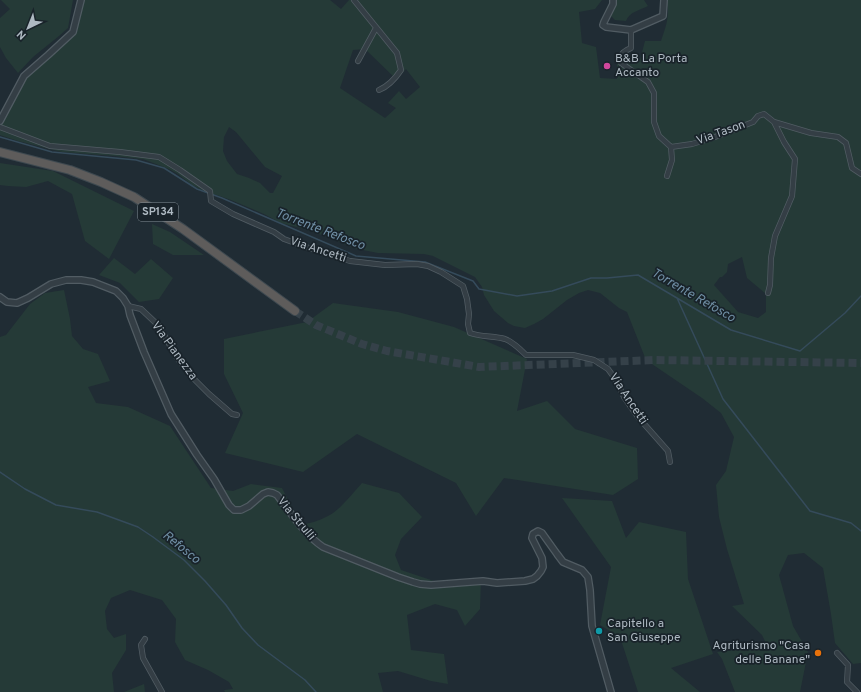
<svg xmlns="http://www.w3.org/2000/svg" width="861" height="692" font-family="Overpass,sans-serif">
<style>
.green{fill:#253a37;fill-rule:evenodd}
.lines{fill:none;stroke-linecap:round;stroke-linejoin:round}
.stream{stroke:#354b5b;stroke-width:1.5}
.trunk-tunnel{stroke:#354149;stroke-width:8;stroke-dasharray:8 4;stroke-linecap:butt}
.minor-casing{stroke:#515c63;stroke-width:6}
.tertiary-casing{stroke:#515c63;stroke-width:8}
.trunk-casing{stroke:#3e4950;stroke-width:10}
.minor{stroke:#343e45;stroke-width:4.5}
.tertiary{stroke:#343e45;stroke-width:5.5}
.trunk{stroke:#5e5c5b;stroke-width:8}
.hotel-dot{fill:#d1479c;stroke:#19232a;stroke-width:1.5}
.culture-dot{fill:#0f9aa8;stroke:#19232a;stroke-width:1.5}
.food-dot{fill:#e8710a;stroke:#19232a;stroke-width:1.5}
.labels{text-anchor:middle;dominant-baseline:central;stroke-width:3.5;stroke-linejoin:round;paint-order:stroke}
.shield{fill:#19232a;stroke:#818c94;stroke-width:1}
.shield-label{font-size:11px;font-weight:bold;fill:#aeb9c2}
.poi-label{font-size:12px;fill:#aeb9c2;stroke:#19232a;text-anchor:start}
.street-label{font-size:12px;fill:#aeb9c2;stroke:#19232a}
.water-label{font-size:13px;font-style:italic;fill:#708fa5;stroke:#19232a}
</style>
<rect width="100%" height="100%" fill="#202c34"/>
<path class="green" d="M1,0H73L68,28L59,36L33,57L18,73L6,58L0,47V18L10,9Z
M80,0H330L341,9L349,0H602L595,9L579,12L582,43L596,47L600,78L617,79V62L628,63L640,60L645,41H661C665,29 668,22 668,9C668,6 666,4 665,0H861V663L853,664L835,643L831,614L823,568L804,553L788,555L779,575L793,626L808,652L800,692H735L722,659L717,652L745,649H769L762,635L732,606L744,604L727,549L719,517L716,485L726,471L734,437L721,413L702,398L646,360L627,312L619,308L600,293L588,290L579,293L567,300L543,319L534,324L525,328L514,326L508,323L494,311L484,295L482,287L475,277L433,256L424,254L378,253L353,248L328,237L304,229L281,223L264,214L231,200L217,195L211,194L192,185L178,174L169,169L143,159L115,156L62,152L18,141L0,135V124L20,83L71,35ZM365,49L396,79L406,69L420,87L406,99L399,91L388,103L396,108L385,118L340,88L353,50ZM229,127L236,132L265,167L282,176L273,193H270L260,183L249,178L237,174L227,161L223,151L224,137ZM742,257L747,278L766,294V312L758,318L738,312L714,285L720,277H722L727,272L728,264Z
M615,0H644L648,6C640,10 629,12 626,21L615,20L610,15Z
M0,163L53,171L134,211L109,259L85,241L72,194L48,181L26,187L8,186L0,185Z
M152,224L170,232L204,255H173L153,244Z
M114,258L135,274L151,259L173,278L159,299L139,302L120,283L99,275Z
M64,290L70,319L72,336L83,349L98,354L110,381L88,387L96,403L128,407L170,426L211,488L233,491L251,484L282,488L301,525C310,523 319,521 328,516C339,511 353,493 362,483L399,493L422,517L401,539L395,555L401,570L434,581L481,579L480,609L465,626L457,610L435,604L407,615L411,650L444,654L448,684L431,681L398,671L378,673L383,692H225L224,690L233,689L229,682L208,670L185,660L175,642L176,619L162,600L130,590L111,598L105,611L107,629L114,638L126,634V650L112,673L114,692H0V337L6,335L30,304L45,293Z
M333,303L398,312L454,327L527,359L517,411L547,401L575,429L637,448L638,479L613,495L504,478L476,516L456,483L357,434L303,472L225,453L243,413L224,374V339L307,322Z
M562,498L612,501L626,538L639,522L686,532L688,579L713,654L671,668L700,692H638L620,637L600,625L611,567Z
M144,683L145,692H124L144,684Z"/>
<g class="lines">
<path class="stream" d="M0,137L52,152L136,160L164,168L197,189L222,198L356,256L425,262L473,281L479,289L517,296L552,291L591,278H607L638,275L731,330L800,351L845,313L861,296
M677,298L723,399L810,511L851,523L861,531
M0,472L25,489L56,505L97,512L138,527L153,537L184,560L205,581L226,605L242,628L258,645L305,680L316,692"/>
<path class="trunk-tunnel" d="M295,311L316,325L362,344L387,351L479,367L655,360L861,363"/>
<g class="minor-casing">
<path id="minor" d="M354,0L397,53L401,70C395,79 389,86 379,90
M631,30V48C623,52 620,53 621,63L648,82L654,93V122L659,136L671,147L692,144L715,137L753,122L758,116L764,114L774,122L811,133L838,137L846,143L852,168L861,174
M358,61L376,28
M0,127L50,146L120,152L159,157L180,170L210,191L211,201L233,214L258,225L274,232L284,239L306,247L350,261L385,265L417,264L428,266L441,272L463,286L467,299L469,314L468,324L470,333C481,337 494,336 505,339C513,342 520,349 526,355H573L594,360L608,369L616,380L624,397L638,417L668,451L670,462
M667,176L672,160L671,147
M768,293L770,285L771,258L775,236L792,196L795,159L784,142L774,122
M128,306L141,309L159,326L177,358L191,376L209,394L232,414L237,415
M145,639L141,645L143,658L162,692
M837,653L848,665L847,682L857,692"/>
</g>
<g class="tertiary-casing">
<path id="tertiary" d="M613,0V4L604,22L603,25L606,27L631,30L663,16L664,0
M0,121L24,76L48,55L73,32L81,0
M0,297L7,302L17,303L28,298L51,284L66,280H81L93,282L116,291L123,298L128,306L130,315L144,352L171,414L197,455L214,479L229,505L234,510H241L249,506L263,494L268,492L273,493L277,495C291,513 304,534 323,547L398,577L413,582L420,584L431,585L483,581L497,583L525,581L533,579L537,576L541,571L543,567L542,558L532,538L533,534L538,531L542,533L557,554L563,562L582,570L588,577L590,590L592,626L611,692"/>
</g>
<g class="trunk-casing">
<path id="trunk" d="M0,152L70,170L101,182L134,197L183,229L295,311"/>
</g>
<use href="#minor" class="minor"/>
<use href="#tertiary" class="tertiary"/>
<use href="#trunk" class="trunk"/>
</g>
<circle class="hotel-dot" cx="607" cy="66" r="4"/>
<circle class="culture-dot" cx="599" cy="631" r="4"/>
<circle class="food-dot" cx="818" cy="653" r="4"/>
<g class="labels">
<rect class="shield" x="138" y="203" width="40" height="18" rx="3"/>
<g class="shield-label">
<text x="158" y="212">SP134</text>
</g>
<g class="poi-label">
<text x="615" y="59">B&amp;B La Porta<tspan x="615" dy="14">Accanto</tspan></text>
<text x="607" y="624">Capitello a<tspan x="607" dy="14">San Giuseppe</tspan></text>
<text x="810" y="646" text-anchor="end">Agriturismo "Casa<tspan x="810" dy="14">delle Banane"</tspan></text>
</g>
<g class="street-label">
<text transform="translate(721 133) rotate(-20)">Via Tason</text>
<text transform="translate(318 250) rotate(18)">Via Ancetti</text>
<text transform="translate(174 351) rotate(54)">Via Pianezza</text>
<text transform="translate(628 399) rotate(56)">Via Ancetti</text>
<text transform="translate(296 519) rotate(50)">Via Strulli</text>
</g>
<g class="water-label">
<text transform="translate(320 230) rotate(21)">Torrente Refosco</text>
<text transform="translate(693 296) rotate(30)">Torrente Refosco</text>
<text transform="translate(181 548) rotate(39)">Refosco</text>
</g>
</g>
<g transform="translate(28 28) rotate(223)" stroke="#19232a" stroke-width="3" paint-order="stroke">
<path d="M0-3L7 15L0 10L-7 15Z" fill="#aeb9c2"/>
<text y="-6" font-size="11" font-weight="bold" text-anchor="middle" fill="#aeb9c2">N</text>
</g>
</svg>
